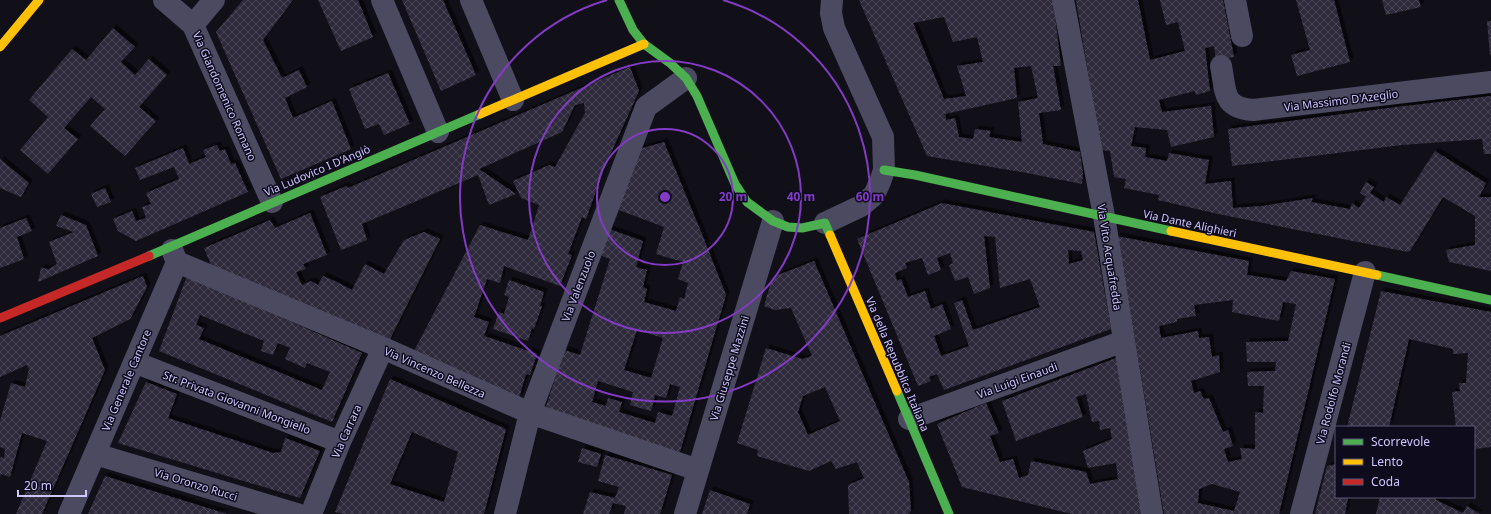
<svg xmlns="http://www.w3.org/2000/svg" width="1491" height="514" font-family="'Noto Sans',sans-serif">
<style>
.building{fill:url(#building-cross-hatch);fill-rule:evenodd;filter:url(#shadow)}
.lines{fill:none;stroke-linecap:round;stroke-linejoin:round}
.street{stroke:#4c4a61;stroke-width:22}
.fast{stroke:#4caf50;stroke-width:9}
.slow{stroke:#ffc107;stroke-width:9}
.jam{stroke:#c62828;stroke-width:9}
.ring{fill:none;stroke:#833bc5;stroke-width:2}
.labels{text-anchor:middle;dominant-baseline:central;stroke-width:3;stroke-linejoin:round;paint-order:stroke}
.street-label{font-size:11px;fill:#cec6fe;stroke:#0e0b1c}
.centre{fill:#833bc5;stroke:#0e0b1c;stroke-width:2}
.ring-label{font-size:12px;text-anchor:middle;font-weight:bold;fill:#833bc5;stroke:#0e0b1c;stroke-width:3;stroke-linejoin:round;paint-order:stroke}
</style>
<defs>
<pattern id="building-cross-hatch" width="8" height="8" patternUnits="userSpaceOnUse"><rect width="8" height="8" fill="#2f2b3b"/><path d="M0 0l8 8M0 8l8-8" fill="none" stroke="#4c4858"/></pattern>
<filter id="shadow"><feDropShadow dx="3.5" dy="-3.5" stdDeviation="0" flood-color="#0009"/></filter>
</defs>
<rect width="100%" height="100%" fill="#110f18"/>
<path class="building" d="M243,0H293L263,40L282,78L299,70L307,87L285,98L293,118L332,101L351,149L281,179L216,32Z
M318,0H358L373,37L341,51Z
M402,0H443L476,75L441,91Z
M859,0H1053L1061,66H1053L1061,110L1039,113L1043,144L1080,152L1083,174L1082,184L1027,173L927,156ZM944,17L953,42L977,37L983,62L957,66L966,96L944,99L913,23ZM1031,66L1038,98L1018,102L1022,142L989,137L991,131L975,129L973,139L959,137L955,118L946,120L945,114L1017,98L1014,68Z
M1076,0H1138L1150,60L1185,51L1178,22L1166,25L1160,0H1223L1234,57L1216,60L1214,46L1205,48L1210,91L1196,95L1195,91L1159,100L1162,112L1211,106L1214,137L1171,147L1167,130L1135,127L1131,146L1146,148L1145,157L1167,161L1169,153L1209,160L1205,184L1231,181L1233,208L1262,206L1313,198L1311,202L1350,209L1352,203L1359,208L1366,197L1360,193L1366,182L1374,187L1370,193L1384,202L1386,197L1400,205L1435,151L1486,183L1479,197H1491V271L1449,262L1446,250L1475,245V216L1443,197L1410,251L1408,252L1218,214L1158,200L1159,195L1124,188L1126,179L1114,177L1110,151L1101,150Z
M1296,0H1334L1350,62L1297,76L1291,55L1310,50Z
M1382,0H1419L1421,7L1386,15Z
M1487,21H1491V55H1490Z
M113,28L135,47L121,62L135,75L149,59L167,75L139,107L156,121L125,156L90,126L105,109L91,97L64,128L78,139L48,174L20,150L48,117L29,100L72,49L86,60Z
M630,67L639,91L605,166L586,219L582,217L568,254L572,255L560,286L504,266L500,283L487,279L474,317L489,322L484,336L537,354L530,375L526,374L519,398L414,351L480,225L528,240L539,205L521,198L513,181L549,165L555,167L585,113L584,103L575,105L562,132L479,169L516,194L489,205L478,175L362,224L367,240L341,250L320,197L346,186L348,188Z
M388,73L410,124L384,135L379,124L365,129L349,89Z
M1491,96V154H1484L1482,139L1402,145L1232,166L1228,129L1397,107Z
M664,142L704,239L726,295L679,455L544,413L564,350L580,355L610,259L599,255L609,229L643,241L636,267L647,270L643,287L647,289L644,302L676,311L680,297L684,299L688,283L678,279L683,262L656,254L664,227L616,209L639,149ZM637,330L663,338L651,378L624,370ZM598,381L633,392L630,405L651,411L655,395L666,398L670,384L680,387L672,416L658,412L655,423L619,412L622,402L608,398L606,406L592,402Z
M217,145L220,151L225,149L231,164L235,163L248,192L136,241L118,231L113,219L132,211L136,221L146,218L142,207L151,204L146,193L179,179L174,167L140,180L135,168L183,148L189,164L206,157L203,150Z
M0,159L29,183L21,197L0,188Z
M105,188L111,202L97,207L91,194Z
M942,203L1094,232L1111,329L944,390L937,374L929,377L931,381L918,386L857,239ZM984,236L995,237L1000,288L1030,279L1040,307L973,330L962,300L954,303L969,346L941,356L934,336L951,329L942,304L931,309L925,291L908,297L901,279L897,281L895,273L907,268L905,263L922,258L928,275L941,270L937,258L950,253L953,263L949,265L955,281L968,277L974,294L990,288ZM1068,250L1081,251L1083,260L1069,264Z
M310,213L327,255L303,264L306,269L296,272L302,285L311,281L318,285L323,276L335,281L352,290L365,264L384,274L404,240L424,232L440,239L389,341L211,265L204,248L270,220L275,228Z
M61,215L86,225L98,256L38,282L41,268L49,269L57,264L49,242L74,232L56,226Z
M26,218L32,231L17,237L24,259L0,268V228Z
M1116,236L1249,261L1247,275L1286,281L1291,271L1335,279L1279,514H1164L1128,297ZM1233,300L1232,312L1279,321L1283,302L1296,304L1288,341L1246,342L1247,362H1276L1275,371L1247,372L1248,386H1264L1263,413L1255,412V449L1240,448L1242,459L1228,462L1224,449L1233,446L1228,430L1223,432L1209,398L1204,399L1200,391L1194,393L1191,381L1220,372L1219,355L1212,357L1209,337L1199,338L1198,331L1161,338L1159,326L1177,322V319L1196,316L1194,305ZM1212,484L1240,492L1234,511L1198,503L1199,489Z
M814,261L909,482L911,510L909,514H849L848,485L864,478L857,462L836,469L831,461L809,471L757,456L758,450L737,443L766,348L802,359L812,356L791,308L775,310L764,306L771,282L778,275ZM825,387L840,421L808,435L798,412L803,396Z
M143,276L147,287L130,319L92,338L105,370L42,514H16L47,441L22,433L10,477L1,474L0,478V457L4,458L5,449L0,447V421L11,383L25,387L29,369L27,365L0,377V336Z
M187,276L362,353L332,422L159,351ZM200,315L264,341L261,351L273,355L278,343L290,348L285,359L305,368L307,363L330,372L322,390L199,339L204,328L196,325Z
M509,280L544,292L540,306H542L534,329L532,328L528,341L493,329L499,312L504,314L509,297L504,295Z
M1381,291L1491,312V447L1474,449V427H1456L1452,392L1460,391L1459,383H1466L1468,353L1453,354V349L1409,339L1389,427H1347Z
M1116,358L1142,514H1072L962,487L937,424L986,403L999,433L990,436L1000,462L1013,459L1019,478L1028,475L1031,461L1086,472L1090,484L1118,479L1116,463L1088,468L1083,451L1112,439L1110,428L1100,430L1099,421L1092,422L1086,394L1076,397L1083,417L1016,441L1002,401Z
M390,379L506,429L484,514H343L335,512ZM412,432L458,452L444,502L390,484Z
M146,382L177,394L168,418L273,453L281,452L285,438L320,451L300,498L118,443Z
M582,448L601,454L597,467L578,462Z
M605,455L672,475L660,514H624L626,506L613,503L609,514H583L590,492L615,498L619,487L598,481Z
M1336,464V497H1348L1345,514H1315L1327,466Z
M105,476L227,514H88Z
M710,490L750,504L747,514H702Z
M1380,497H1436V500L1463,513L1467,506L1480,514H1376Z"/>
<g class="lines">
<path class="street" d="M164,0L193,25L272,202
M382,0L438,132
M471,0L513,100
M1063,0L1104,216L1152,514
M1235,0L1242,36
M193,25L214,0
M1221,66C1226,91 1222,108 1253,110L1491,82
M825,223L861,206L874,195L880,182L884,170L883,137L834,28L831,13L832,0
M177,262L383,348L530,413L698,470
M134,362L340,442
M909,419L1124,341
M95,454L297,514
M69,514L177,262L172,250
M311,514L340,442L383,348
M505,514L530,413L646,107L686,78
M685,514L773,221
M1301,514L1365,272"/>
<path class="fast" d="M619,0L633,30L644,44L670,63L686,78L697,96L735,184L747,202L773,221L788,227L802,228L825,223L830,235
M884,170L915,175L1171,231
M149,256L480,114
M1377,275L1491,300
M897,391L949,514"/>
<path class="slow" d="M0,47L39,0
M480,114L644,44
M1171,231L1377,275
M830,235L897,391"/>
<path class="jam" d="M0,318L149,256"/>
</g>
<g class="ring">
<circle cx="665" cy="197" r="68"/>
<circle cx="665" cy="197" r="136"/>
<path d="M723 0A205 205 0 1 1 607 0"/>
</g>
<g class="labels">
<g class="street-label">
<text transform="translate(225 96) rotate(66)">Via Giandomenico Romano</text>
<text transform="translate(1341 100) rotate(-7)">Via Massimo D'Azeglio</text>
<text transform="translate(317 170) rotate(-23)">Via Ludovico I D'Angiò</text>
<text transform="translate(1190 223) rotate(12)">Via Dante Alighieri</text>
<text transform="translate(1110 257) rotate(81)">Via Vito Acquafredda</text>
<text transform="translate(578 286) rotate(-69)">Via Valenzuolo</text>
<text transform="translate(898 364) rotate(67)">Via della Repubblica Italiana</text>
<text transform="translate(729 368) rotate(-73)">Via Giuseppe Mazzini</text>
<text transform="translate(435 372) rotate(24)">Via Vincenzo Bellezza</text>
<text transform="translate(126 380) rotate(-67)">Via Generale Cantore</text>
<text transform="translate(1017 380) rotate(-20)">Via Luigi Einaudi</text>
<text transform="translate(1333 393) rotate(-75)">Via Rodolfo Morandi</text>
<text transform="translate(237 402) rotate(21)">Str. Privata Giovanni Mongiello</text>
<text transform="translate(346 431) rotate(-66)">Via Carrara</text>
<text transform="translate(196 484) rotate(17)">Via Oronzo Rucci</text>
</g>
</g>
<circle cx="665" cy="197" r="6" class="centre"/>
<g class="ring-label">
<text x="733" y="201">20 m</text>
<text x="801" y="201">40 m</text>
<text x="870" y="201">60 m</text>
</g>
<rect x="1335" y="426" width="140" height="72" fill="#0e0b1c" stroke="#5b5676"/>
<rect x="1343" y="439" width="20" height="6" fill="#4caf50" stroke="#5b5676"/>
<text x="1371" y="446" font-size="12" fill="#cec6fe">Scorrevole</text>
<rect x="1343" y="459" width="20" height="6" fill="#ffc107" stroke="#5b5676"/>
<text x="1371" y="466" font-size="12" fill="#cec6fe">Lento</text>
<rect x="1343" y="479" width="20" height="6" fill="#c62828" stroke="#5b5676"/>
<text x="1371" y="486" font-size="12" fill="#cec6fe">Coda</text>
<path d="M18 490v6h68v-6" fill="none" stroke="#cec6fe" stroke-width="2"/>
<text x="24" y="490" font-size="12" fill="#cec6fe" stroke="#0e0b1c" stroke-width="3" paint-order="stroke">20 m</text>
</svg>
